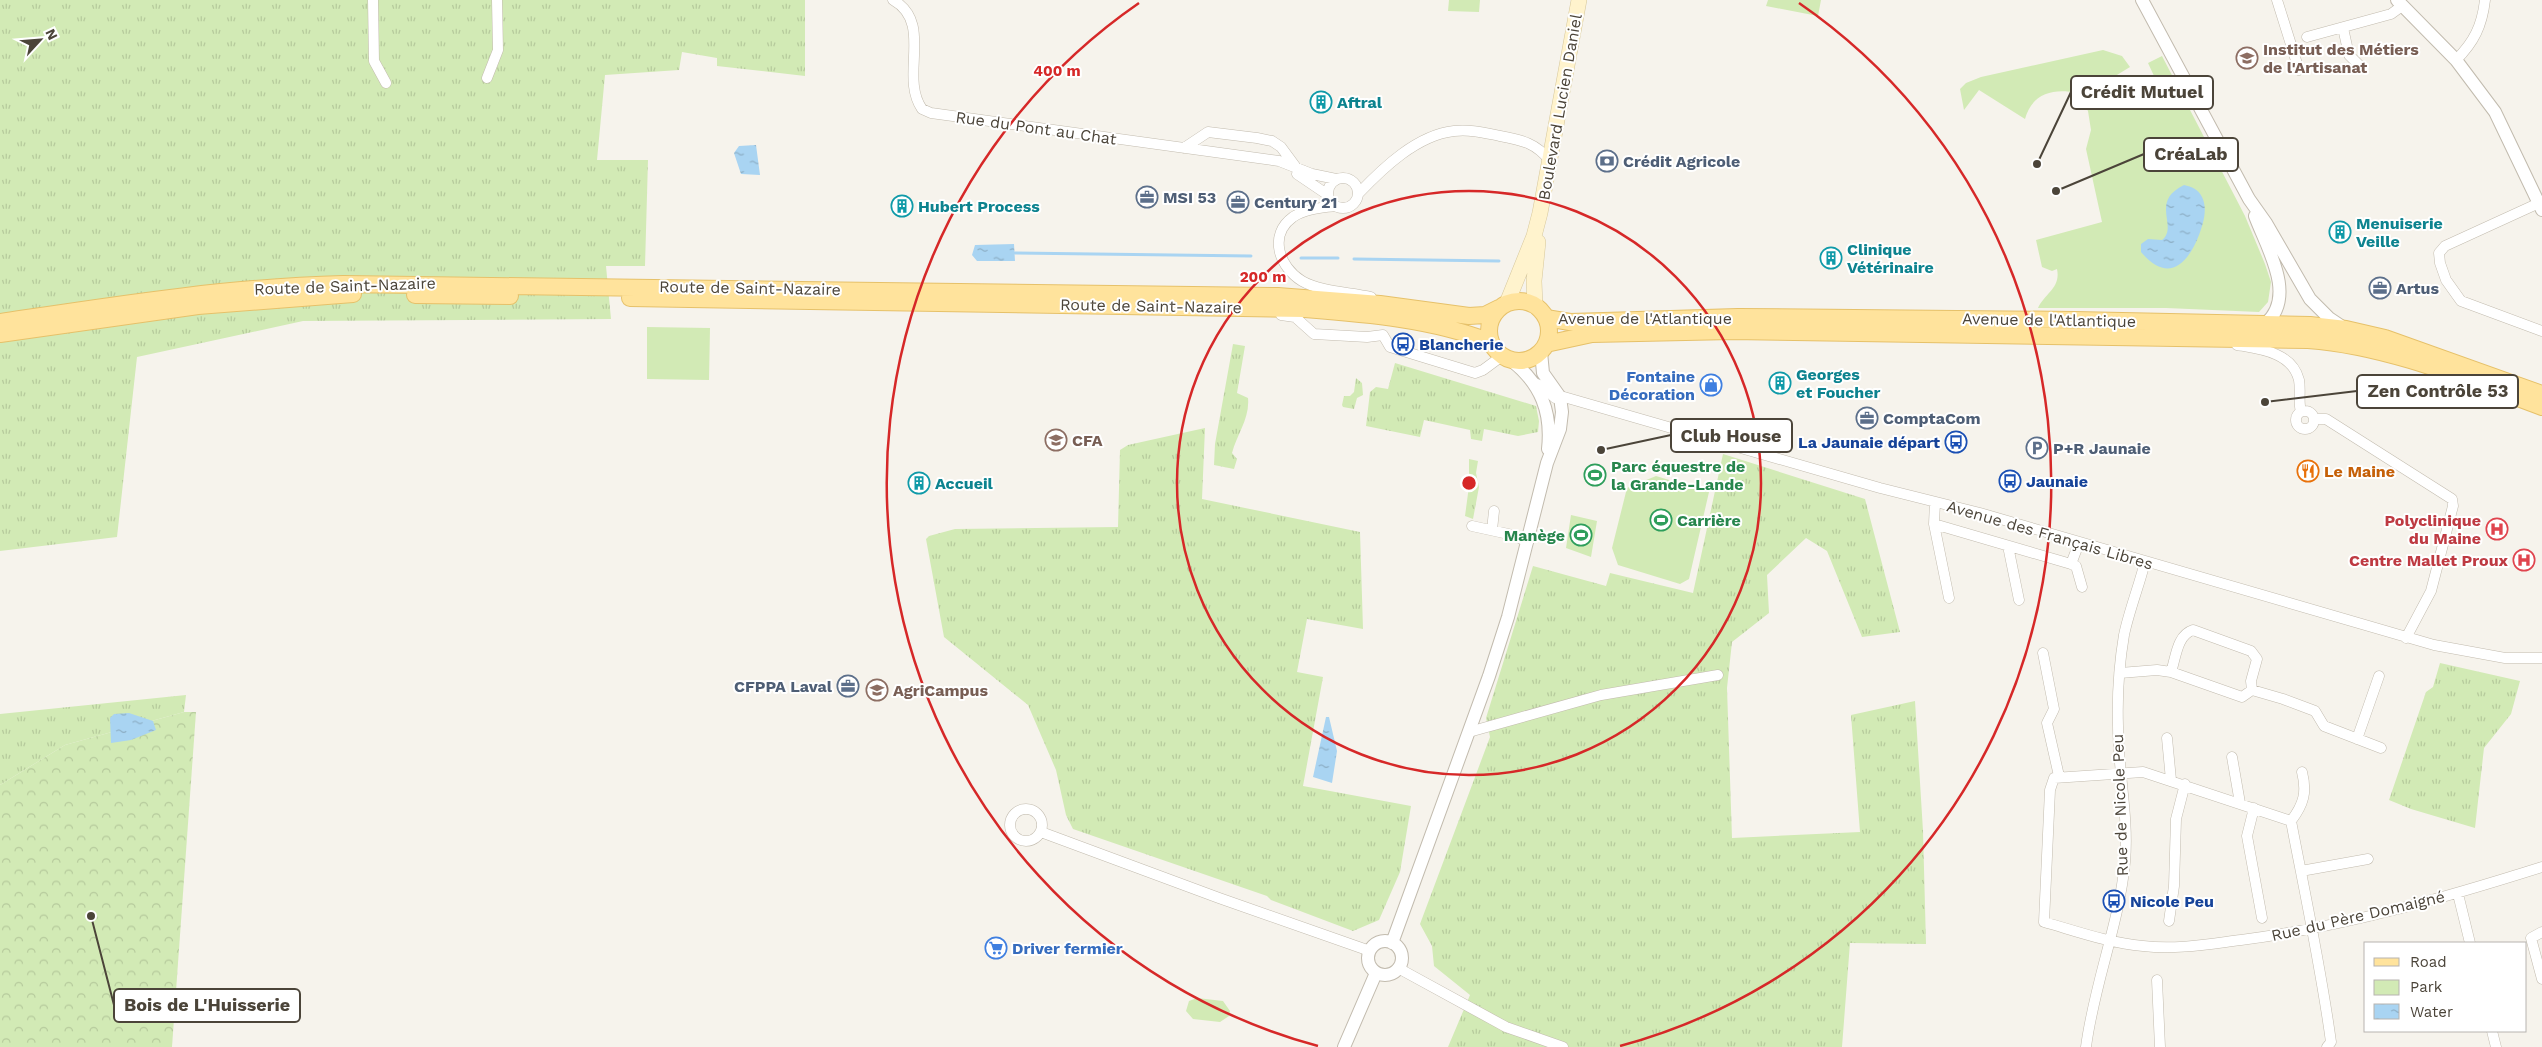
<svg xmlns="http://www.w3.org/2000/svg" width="2542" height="1047" font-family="'Work Sans',sans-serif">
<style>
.grass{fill:url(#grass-tufts)}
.forest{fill:url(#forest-crowns)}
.green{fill:#d2eab5}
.water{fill:url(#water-ripples)}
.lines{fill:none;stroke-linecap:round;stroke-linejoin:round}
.stream{stroke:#a9d4f2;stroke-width:3}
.minor-casing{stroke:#c2bbae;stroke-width:11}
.tertiary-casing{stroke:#c2bbae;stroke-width:14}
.secondary-casing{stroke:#d6c79b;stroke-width:16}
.primary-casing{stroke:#e6c16a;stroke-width:18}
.minor{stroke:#fff;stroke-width:10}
.tertiary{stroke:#fff;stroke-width:12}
.secondary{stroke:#fff3cd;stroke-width:15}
.primary{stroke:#ffe39c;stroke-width:16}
.ring{fill:none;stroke:#d62828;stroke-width:2.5}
.labels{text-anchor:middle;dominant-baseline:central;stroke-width:4;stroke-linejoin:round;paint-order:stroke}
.education-label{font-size:16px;font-weight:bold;fill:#785e54;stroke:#fff;text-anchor:start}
.culture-label{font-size:16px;font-weight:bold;fill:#0d838f;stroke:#fff;text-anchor:start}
.street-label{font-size:16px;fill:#4b4439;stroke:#fff}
.service-label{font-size:16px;font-weight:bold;fill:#4e5e75;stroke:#fff;text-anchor:start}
.transit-label{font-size:16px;font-weight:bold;fill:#164399;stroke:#fff;text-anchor:start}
.shop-label{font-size:16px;font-weight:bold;fill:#366cbe;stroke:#fff;text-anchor:end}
.leisure-label{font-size:16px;font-weight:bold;fill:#27864d;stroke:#fff;text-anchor:start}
.food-label{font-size:16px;font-weight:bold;fill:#c56008;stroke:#fff;text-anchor:start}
.health-label{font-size:16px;font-weight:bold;fill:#be3a42;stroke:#fff;text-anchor:end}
.centre{fill:#d62828;stroke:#fff;stroke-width:2.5}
.ring-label{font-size:15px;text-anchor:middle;font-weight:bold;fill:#d62828;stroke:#fff;stroke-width:4;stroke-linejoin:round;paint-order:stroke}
.leader{fill:none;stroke:#4b4439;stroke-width:2}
.callout-dot{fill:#4b4439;stroke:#fff;stroke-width:2}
.callout{fill:#fff;stroke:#4b4439;stroke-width:2}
.callout-label{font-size:18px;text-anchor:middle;font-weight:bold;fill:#4b4439}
</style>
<defs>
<pattern id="grass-tufts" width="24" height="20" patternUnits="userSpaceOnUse" patternTransform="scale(1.25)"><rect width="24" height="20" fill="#d2eab5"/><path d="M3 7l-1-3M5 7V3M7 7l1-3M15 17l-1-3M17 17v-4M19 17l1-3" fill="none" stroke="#b6ca9c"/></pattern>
<pattern id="forest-crowns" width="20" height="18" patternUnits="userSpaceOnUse" patternTransform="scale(1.25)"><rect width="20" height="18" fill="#d2eab5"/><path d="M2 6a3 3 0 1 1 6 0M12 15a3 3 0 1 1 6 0" fill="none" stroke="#b6ca9c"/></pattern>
<pattern id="water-ripples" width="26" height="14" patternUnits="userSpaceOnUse" patternTransform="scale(1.25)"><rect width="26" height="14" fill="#a9d4f2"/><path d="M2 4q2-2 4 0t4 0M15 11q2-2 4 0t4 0" fill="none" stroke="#8caec5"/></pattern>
</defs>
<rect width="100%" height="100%" fill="#f6f3ec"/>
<path class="grass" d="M0,0H805V76L717,66V58L682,52L679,70L605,75L597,160H648L645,266H606L611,319L303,321L137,357L117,537L0,551Z
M1233,344L1245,346L1237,393L1248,398C1250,418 1237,434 1232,453L1237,459L1234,469L1214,465L1215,444Z
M1395,363L1536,406L1539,421L1538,432L1518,436L1484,429L1482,441L1471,439L1470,430L1424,420L1420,437L1366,426L1370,392L1376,387L1388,389Z
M1356,378L1362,383L1363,395L1357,398L1354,409L1343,407L1342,405L1344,396H1350L1354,392Z
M1205,428L1202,499L1360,532L1363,629L1307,619L1297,672L1323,677L1303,786L1411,806L1400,872L1379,920L1353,931L1271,900L1267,896L1073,829L1066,815L1056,770L1028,705L944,637L926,539L929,536L955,529L1118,527L1120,450L1128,445Z
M1723,454L1865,499L1900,632L1862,637L1827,551L1806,538L1767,575L1769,613L1732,642L1727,688L1732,838L1860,832L1851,715L1915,701L1923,831L1926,944L1850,943L1842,1047H1448L1470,995L1434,966L1432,946L1420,924L1490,737L1486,718L1533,566L1606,586L1610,573L1693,593Z
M1469,459L1478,461L1476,473L1479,487L1473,519L1465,516L1469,486Z
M2440,663L2520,681L2511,714L2484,748L2475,828L2411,809L2389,800L2426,692L2433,687Z
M186,695L184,712L65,745L0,785V714Z"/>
<path class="forest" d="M184,712H196L172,1047H0V785L65,745Z"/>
<path class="green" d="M1449,0H1480L1479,12L1448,11Z
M1768,0H1821L1818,16L1766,6Z
M2103,50L2122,56L2130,67L2112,78L2126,107L2161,91L2148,63L2162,56L2245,216L2265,264L2271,282L2268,302L2259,312L2166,308H2038C2045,293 2061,288 2057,269L2052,271L2042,267L2036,240L2102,222L2086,149L2091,130L2088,111L2077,93C2054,88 2032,93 2025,119L1979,90L1964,110L1960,89L1966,83L1981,77Z
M647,327L710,328L709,380L647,379Z
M1656,476L1709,492L1689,579L1680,584L1618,565L1612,548L1627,488Z
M1571,515L1597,521L1591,557L1566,548Z
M1197,998L1223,1001L1230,1011L1229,1016L1220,1022L1193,1019L1186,1011L1189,1001Z"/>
<path class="water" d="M756,145L760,175L741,174L734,153L739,146Z
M2184,185C2192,187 2198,189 2202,197C2208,209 2203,224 2199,235C2187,266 2167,283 2141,252V244L2148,239L2162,240C2179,226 2149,202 2184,185Z
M1014,244L1015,261H977L972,255L975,245Z
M129,713L153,721L156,730L131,740L111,743L110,718L114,714Z
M1326,717H1329L1337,751L1332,783L1313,777Z"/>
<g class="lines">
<path class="stream" d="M1015,253L1251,256
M1301,258H1338
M1354,259L1499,261"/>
<g class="minor-casing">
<path id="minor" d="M373,0L374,61L386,83
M893,0C934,23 899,76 922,109L931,113L1279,161L1312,174L1336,179
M2277,0L2299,70
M2343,28L2349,55L2361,67
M2307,37L2391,14L2402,6
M2456,60C2474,42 2482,26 2485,0
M487,78L498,50L497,0
M1184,148L1208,132L1257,138L1272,141L1281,147L1295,166
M1297,174L1328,195
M1328 193a15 15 0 1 1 30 0a15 15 0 1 1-30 0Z
M1359,193C1383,168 1417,135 1454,131C1470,129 1485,133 1500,136C1522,140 1536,143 1550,161
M2539,203L2445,246L2439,253L2440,263L2446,280L2461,301L2542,331
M1334,206C1321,208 1305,209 1293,217C1268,235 1279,267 1302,281C1321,292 1350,292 1371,297
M1281,315L1295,317L1314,334L1367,337L1383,335
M1383,335L1390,347L1475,373L1483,370L1502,356
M2237,345C2260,349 2292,352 2299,380C2301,391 2298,401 2301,412
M1534,383L1542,386L1555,398L1564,397L1880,488L1980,513L2434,645L2505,658H2542
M2296 420a9 9 0 1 1 18 0a9 9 0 1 1-18 0Z
M2314,419H2326L2452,499L2453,506L2431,591L2406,638
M1935,502L1934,524L1949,598
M1934,524L2071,564L2076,566L2082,587
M1472,526L1513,535L1528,542
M1492,530L1494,511
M2008,546L2019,600
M2071,564L2079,543
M2043,653L2054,709L2047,723L2059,776
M2171,672C2176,657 2177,635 2193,630L2251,651L2257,659L2251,681L2252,690
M2120,673L2157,670L2171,672L2242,697L2252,690L2283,699L2315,711L2324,726L2381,748
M1469,732L1601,695L1718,675
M2167,738L2171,780
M2357,739L2379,676
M2232,757L2240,803
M2254,808L2247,836L2262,918
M1010 825a16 16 0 1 1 32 0a16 16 0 1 1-32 0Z
M2291,821C2304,804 2307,792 2302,772
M1041,832L1219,898L1370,951
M2301,871L2368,859
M2458,894L2470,943
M2169,921L2174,886L2176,819L2185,784
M2542,932L2531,938L2542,979
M1398,968L1506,1027L1563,1047
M2157,980L2160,1047
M2492,1031L2496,1047
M2086,1047C2094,984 2119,925 2125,862C2129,817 2118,771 2118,726C2117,695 2119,665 2124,635C2129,611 2139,586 2145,562
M2327,1047L2331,1042C2321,968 2305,894 2291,821L2143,772L2054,778L2050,790L2044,922C2076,931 2109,943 2143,946C2176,950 2209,944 2241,940C2343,927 2444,898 2542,867"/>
</g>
<g class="tertiary-casing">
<path id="tertiary" d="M2142,0L2249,199L2266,223L2310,299L2329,318L2344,328
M2397,0L2456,60L2495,112L2542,210
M2255,216C2266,246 2298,297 2265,324
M1512,361C1541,384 1552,412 1548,449
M1368 958a17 17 0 1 1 34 0a17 17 0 1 1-34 0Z
M1392,943L1489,676L1508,617L1547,463L1560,429L1562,412L1560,397L1543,373L1541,352
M1344,1047L1376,973"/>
</g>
<g class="secondary-casing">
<path id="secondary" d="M1507,303L1534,236L1540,213L1579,0
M1535,305L1534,281L1538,242"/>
</g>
<g class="primary-casing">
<path id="primary" d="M415,295L510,296
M630,298L1304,309C1367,314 1431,319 1491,342
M1489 331a30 30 0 1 1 60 0a30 30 0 1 1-60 0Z
M1546,318L1570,322L1738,317L2075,320L2310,325L2346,329L2385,338L2542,394
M0,322C114,305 227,287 343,284L1278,296L1380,304L1469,316L1485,315L1499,308
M0,334L198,306L353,294
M1546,344L1592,334L1732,331L2308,340C2389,346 2466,379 2542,407"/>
</g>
<use href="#minor" class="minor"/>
<use href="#tertiary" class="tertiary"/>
<use href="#secondary" class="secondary"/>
<use href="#primary" class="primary"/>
</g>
<g class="ring">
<circle cx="1469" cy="483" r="292"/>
<path d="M1318 1046A583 583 0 0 1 1139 3M1799 3A583 583 0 0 1 1620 1046"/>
</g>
<defs>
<g id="school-ring" transform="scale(1.125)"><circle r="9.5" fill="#fff" stroke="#8d6e63" stroke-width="1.5"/><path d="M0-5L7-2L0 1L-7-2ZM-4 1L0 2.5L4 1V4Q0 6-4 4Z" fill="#8d6e63"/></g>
<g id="building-ring" transform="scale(1.125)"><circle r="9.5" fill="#fff" stroke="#0f9aa8" stroke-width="1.5"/><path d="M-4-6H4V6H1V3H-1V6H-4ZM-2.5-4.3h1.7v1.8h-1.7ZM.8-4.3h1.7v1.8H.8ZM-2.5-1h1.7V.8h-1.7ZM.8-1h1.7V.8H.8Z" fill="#0f9aa8"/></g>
<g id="bank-ring" transform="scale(1.125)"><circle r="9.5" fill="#fff" stroke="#5c6f8a" stroke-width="1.5"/><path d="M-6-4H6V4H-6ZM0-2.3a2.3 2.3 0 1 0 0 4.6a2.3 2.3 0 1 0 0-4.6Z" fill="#5c6f8a"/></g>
<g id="office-ring" transform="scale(1.125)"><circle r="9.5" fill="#fff" stroke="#5c6f8a" stroke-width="1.5"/><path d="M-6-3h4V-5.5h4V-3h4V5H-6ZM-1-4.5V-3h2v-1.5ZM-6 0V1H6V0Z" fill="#5c6f8a"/></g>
<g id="bus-ring" transform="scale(1.125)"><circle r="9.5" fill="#fff" stroke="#1a4fb4" stroke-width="1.5"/><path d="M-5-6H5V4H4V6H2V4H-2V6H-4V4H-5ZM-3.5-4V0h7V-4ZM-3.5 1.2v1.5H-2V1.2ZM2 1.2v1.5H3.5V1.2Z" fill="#1a4fb4"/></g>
<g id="shop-ring" transform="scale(1.125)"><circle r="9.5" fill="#fff" stroke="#3f7fe0" stroke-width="1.5"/><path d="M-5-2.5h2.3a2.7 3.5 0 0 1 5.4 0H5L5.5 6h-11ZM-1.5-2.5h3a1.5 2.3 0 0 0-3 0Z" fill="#3f7fe0"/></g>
<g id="parking-ring" transform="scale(1.125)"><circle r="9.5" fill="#fff" stroke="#5c6f8a" stroke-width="1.5"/><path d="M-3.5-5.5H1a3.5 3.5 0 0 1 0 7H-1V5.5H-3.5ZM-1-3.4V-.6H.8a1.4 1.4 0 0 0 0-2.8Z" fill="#5c6f8a"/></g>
<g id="restaurant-ring" transform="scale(1.125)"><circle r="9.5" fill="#fff" stroke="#e8710a" stroke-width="1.5"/><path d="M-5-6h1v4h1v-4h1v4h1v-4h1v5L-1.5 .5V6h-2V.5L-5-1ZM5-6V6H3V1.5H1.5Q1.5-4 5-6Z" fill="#e8710a"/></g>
<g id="stadium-ring" transform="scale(1.125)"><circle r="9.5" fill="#fff" stroke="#2e9e5b" stroke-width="1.5"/><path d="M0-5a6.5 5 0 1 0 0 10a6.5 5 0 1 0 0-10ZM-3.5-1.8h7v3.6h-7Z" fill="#2e9e5b"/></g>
<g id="hospital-ring" transform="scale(1.125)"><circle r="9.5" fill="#fff" stroke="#e0444e" stroke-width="1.5"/><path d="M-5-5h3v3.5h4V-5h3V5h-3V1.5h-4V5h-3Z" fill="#e0444e"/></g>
<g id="supermarket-ring" transform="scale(1.125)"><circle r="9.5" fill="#fff" stroke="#3f7fe0" stroke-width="1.5"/><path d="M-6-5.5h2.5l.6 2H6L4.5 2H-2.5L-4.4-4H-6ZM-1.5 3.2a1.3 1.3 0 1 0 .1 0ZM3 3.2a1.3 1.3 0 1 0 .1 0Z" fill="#3f7fe0"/></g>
</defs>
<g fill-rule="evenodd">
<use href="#school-ring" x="2247" y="58"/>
<use href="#building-ring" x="1321" y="102"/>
<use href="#bank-ring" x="1607" y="161"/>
<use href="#office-ring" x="1147" y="197"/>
<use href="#office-ring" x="1238" y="202"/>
<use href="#building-ring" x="902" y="206"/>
<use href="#building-ring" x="2340" y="232"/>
<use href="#building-ring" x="1831" y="258"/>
<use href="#office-ring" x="2380" y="288"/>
<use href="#bus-ring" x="1403" y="344"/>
<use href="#building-ring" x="1780" y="383"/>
<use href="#shop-ring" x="1711" y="385"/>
<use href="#office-ring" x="1867" y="418"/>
<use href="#school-ring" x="1056" y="440"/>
<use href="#bus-ring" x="1956" y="442"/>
<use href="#parking-ring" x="2037" y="448"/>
<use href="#restaurant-ring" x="2308" y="471"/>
<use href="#stadium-ring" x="1595" y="475"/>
<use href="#bus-ring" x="2010" y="481"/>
<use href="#building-ring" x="919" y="483"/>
<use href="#stadium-ring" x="1661" y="520"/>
<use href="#hospital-ring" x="2497" y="529"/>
<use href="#stadium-ring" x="1581" y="535"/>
<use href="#hospital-ring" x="2524" y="560"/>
<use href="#office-ring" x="848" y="686"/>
<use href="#school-ring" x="877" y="690"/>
<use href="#bus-ring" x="2114" y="901"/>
<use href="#supermarket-ring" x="996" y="948"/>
</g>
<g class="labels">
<g class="education-label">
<text x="2263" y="49">Institut des Métiers<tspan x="2263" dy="18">de l'Artisanat</tspan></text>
<text x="1072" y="440">CFA</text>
<text x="893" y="690">AgriCampus</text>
</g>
<g class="culture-label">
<text x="1337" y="102">Aftral</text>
<text x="918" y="206">Hubert Process</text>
<text x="2356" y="223">Menuiserie<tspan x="2356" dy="18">Veille</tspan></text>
<text x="1847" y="249">Clinique<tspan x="1847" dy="18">Vétérinaire</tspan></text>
<text x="1796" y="374">Georges<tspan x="1796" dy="18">et Foucher</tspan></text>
<text x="935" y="483">Accueil</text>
</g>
<g class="street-label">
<text transform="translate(1560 107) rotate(-80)">Boulevard Lucien Daniel</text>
<text transform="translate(1036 128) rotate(8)">Rue du Pont au Chat</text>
<text transform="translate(345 286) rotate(-2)">Route de Saint-Nazaire</text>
<text transform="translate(750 288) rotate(1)">Route de Saint-Nazaire</text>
<text transform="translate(1151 306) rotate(1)">Route de Saint-Nazaire</text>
<text x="1645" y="318">Avenue de l'Atlantique</text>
<text transform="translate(2049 320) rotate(1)">Avenue de l'Atlantique</text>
<text transform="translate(2050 535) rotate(16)">Avenue des Français Libres</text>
<text transform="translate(2120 805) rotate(-92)">Rue de Nicole Peu</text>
<text transform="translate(2358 916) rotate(-13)">Rue du Père Domaigné</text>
</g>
<g class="service-label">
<text x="1623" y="161">Crédit Agricole</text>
<text x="1163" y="197">MSI 53</text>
<text x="1254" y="202">Century 21</text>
<text x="2396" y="288">Artus</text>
<text x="1883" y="418">ComptaCom</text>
<text x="2053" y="448">P+R Jaunaie</text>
<text x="832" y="686" text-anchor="end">CFPPA Laval</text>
</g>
<g class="transit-label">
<text x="1419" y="344">Blancherie</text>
<text x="1940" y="442" text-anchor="end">La Jaunaie départ</text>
<text x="2026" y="481">Jaunaie</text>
<text x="2130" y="901">Nicole Peu</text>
</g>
<g class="shop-label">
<text x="1695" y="376">Fontaine<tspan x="1695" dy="18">Décoration</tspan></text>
<text x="1012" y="948" text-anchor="start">Driver fermier</text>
</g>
<g class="leisure-label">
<text x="1611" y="466">Parc équestre de<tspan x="1611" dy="18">la Grande-Lande</tspan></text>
<text x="1677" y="520">Carrière</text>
<text x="1565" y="535" text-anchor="end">Manège</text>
</g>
<g class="food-label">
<text x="2324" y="471">Le Maine</text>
</g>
<g class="health-label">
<text x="2481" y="520">Polyclinique<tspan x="2481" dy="18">du Maine</tspan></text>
<text x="2508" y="560">Centre Mallet Proux</text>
</g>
</g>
<circle cx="1469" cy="483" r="8" class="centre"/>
<g class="ring-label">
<text x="1057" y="76">400 m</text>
<text x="1263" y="282">200 m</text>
</g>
<path class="leader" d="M2037 164L2071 92M2056 191L2144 154M2265 402L2357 391M1601 450L1671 435M91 916L114 1005"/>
<g class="callout-dot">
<circle cx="2037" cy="164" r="5"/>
<circle cx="2056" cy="191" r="5"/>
<circle cx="2265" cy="402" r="5"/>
<circle cx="1601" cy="450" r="5"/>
<circle cx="91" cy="916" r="5"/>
</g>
<g class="callout">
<rect x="2071" y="76" width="142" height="33" rx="5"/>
<rect x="2144" y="138" width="94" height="33" rx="5"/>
<rect x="2357" y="375" width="161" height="33" rx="5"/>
<rect x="1671" y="419" width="121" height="33" rx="5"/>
<rect x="114" y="989" width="186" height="33" rx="5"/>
</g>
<g class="callout-label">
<text x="2142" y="98">Crédit Mutuel</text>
<text x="2191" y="160">CréaLab</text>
<text x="2438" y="397">Zen Contrôle 53</text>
<text x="1731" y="442">Club House</text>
<text x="207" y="1011">Bois de L'Huisserie</text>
</g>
<rect x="2364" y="942" width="162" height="90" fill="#ffffff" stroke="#b7b4b0"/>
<rect x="2374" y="958" width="25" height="8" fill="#ffe39c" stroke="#b7b4b0"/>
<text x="2410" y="967" font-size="15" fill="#4b4439">Road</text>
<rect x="2374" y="980" width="25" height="15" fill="#d2eab5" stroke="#b7b4b0"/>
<text x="2410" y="992" font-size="15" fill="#4b4439">Park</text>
<rect x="2374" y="1004" width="25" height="15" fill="url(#water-ripples)" stroke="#b7b4b0"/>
<text x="2410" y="1017" font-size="15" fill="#4b4439">Water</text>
<g transform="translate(40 40) rotate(64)" stroke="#ffffff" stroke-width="4" paint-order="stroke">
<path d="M0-4L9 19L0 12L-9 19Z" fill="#4b4439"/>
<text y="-8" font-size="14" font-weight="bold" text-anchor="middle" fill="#4b4439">N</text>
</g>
</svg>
